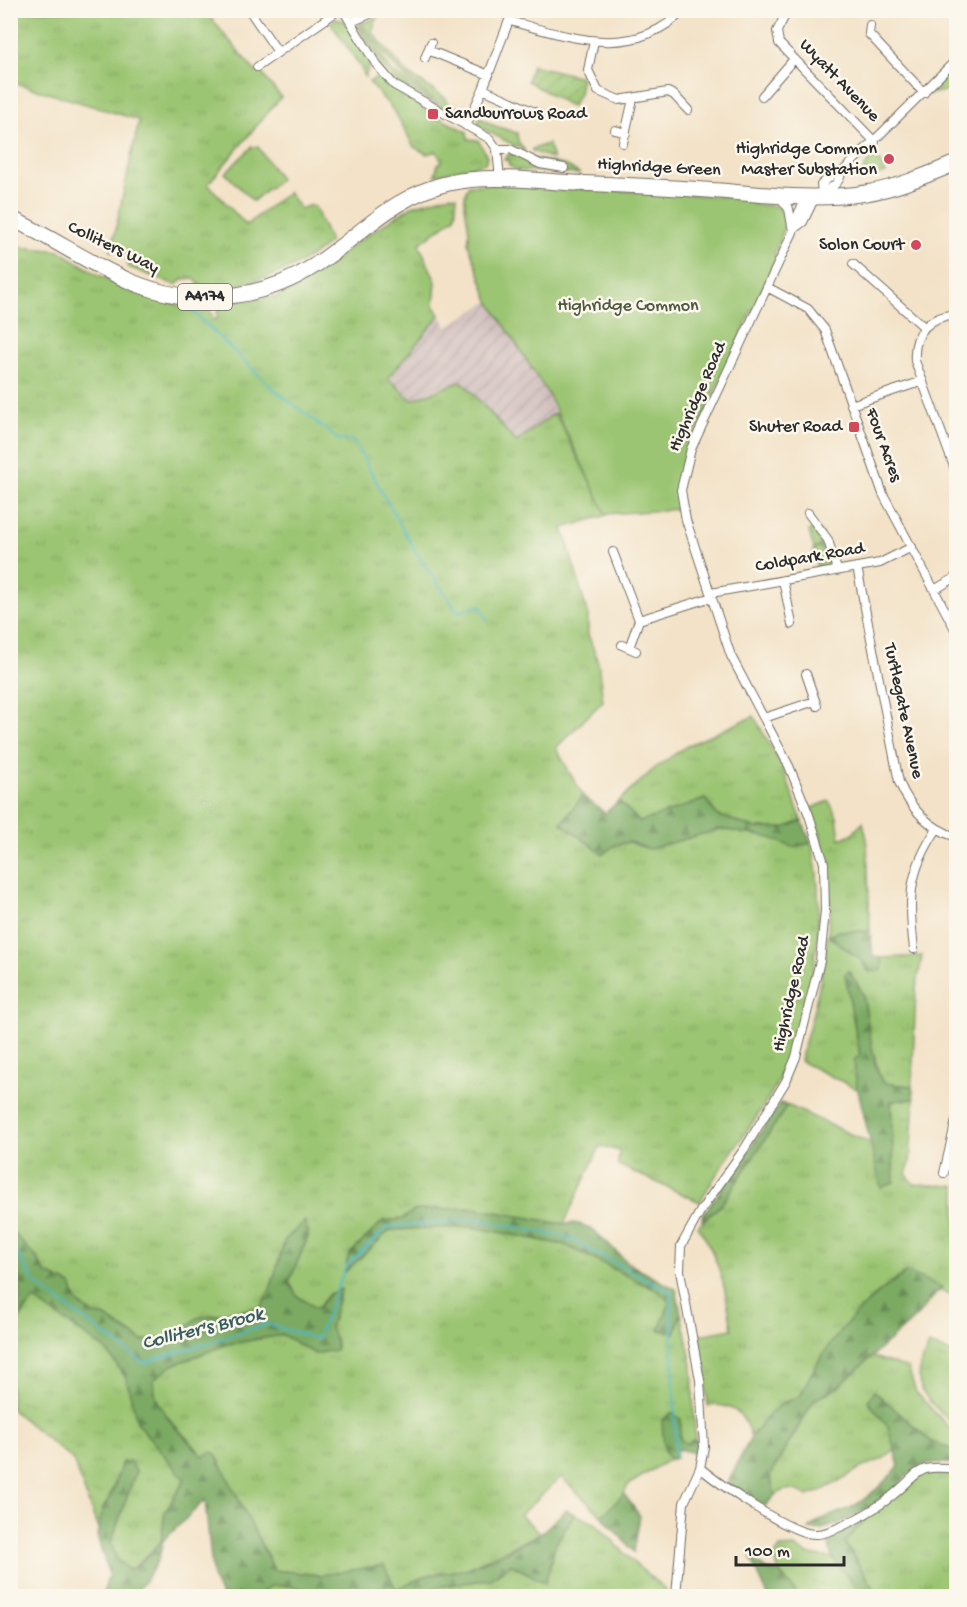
<svg xmlns="http://www.w3.org/2000/svg" width="967" height="1607" font-family="'Gochi Hand',sans-serif">
<style>
.industrial{fill:url(#industrial-furrows)}
.grass{fill:url(#grass-tufts);stroke:#63784e;stroke-width:1.5}
.forest{fill:url(#forest-firs);stroke:#546a48;stroke-width:1.5}
.park{fill:#9bc572;stroke:#63784e;stroke-width:1.5}
.garden{fill:url(#garden-furrows);stroke:#63784e;stroke-width:1.5}
.lines{fill:none;stroke-linecap:round;stroke-linejoin:round}
.stream{stroke:#49b7c3;stroke-width:2}
.street-casing{stroke:#716b62;stroke-width:10}
.highway-casing{stroke:#716b62;stroke-width:17}
.street{stroke:#fff;stroke-width:8}
.highway{stroke:#fff;stroke-width:15}
.poi-dot{fill:#d1495b;stroke:#fbf7ec;stroke-width:2}
.labels{text-anchor:middle;dominant-baseline:central;stroke-width:5;stroke-linejoin:round;paint-order:stroke}
.shield{fill:#fbf7ec;stroke:#696865;stroke-width:1.5}
.shield-label{font-size:16px;font-weight:bold;fill:#2b2b2b}
.street-label{font-size:18px;fill:#2b2b2b;stroke:#fbf7ec}
.poi-label{font-size:18px;fill:#2b2b2b;stroke:#fbf7ec;text-anchor:end}
.park-label{font-size:18px;fill:#4d5940;stroke:#fbf7ec}
.water-label{font-size:20px;font-style:italic;fill:#365c60;stroke:#fbf7ec}
</style>
<defs>
<pattern id="industrial-furrows" width="10" height="10" patternUnits="userSpaceOnUse" patternTransform="scale(1.5)"><rect width="10" height="10" fill="#d1bfbe"/><path d="M-1 1l2-2M0 10L10 0M9 11l2-2" fill="none" stroke="#b4a4a3"/></pattern>
<pattern id="grass-tufts" width="24" height="20" patternUnits="userSpaceOnUse" patternTransform="scale(1.5)"><rect width="24" height="20" fill="#9bc572"/><path d="M3 7l-1-3M5 7V3M7 7l1-3M15 17l-1-3M17 17v-4M19 17l1-3" fill="none" stroke="#86a963"/></pattern>
<pattern id="forest-firs" width="22" height="20" patternUnits="userSpaceOnUse" patternTransform="scale(1.5)"><rect width="22" height="20" fill="#7caa64"/><path d="M5 1l3.5 6h-7zM16 11l3.5 6h-7z" fill="#668b53"/></pattern>
<pattern id="garden-furrows" width="10" height="10" patternUnits="userSpaceOnUse" patternTransform="scale(1.5)"><rect width="10" height="10" fill="#9bc572"/><path d="M-1 1l2-2M0 10L10 0M9 11l2-2" fill="none" stroke="#86a963"/></pattern>
</defs>
<rect width="100%" height="100%" fill="#fbf7ec"/>
<filter id="ink" filterUnits="userSpaceOnUse"><feTurbulence type="fractalNoise" baseFrequency=".0167" numOctaves="2"/><feDisplacementMap in="SourceGraphic" scale="12" xChannelSelector="R" yChannelSelector="G"/><feConvolveMatrix kernelMatrix="1 2 1 2 8 2 1 2 1" color-interpolation-filters="sRGB"/></filter>
<filter id="wash" filterUnits="userSpaceOnUse"><feTurbulence type="fractalNoise" baseFrequency=".008" numOctaves="4" result="noise"/><feDisplacementMap in="SourceGraphic" scale="24" xChannelSelector="R" yChannelSelector="G"/><feGaussianBlur stdDeviation="1.35" result="paint"/><feColorMatrix in="noise" values="0 0 0 0 0 0 0 0 0 0 0 0 0 0 0 0 0 1.4 0 .05"/><feComposite in="paint" operator="in"/></filter>
<g filter="url(#wash)">
<rect width="100%" height="100%" fill="#f3e2c7"/>
<path class="industrial" d="M489,301L548,394L555,413L516,442L462,381L437,388L412,400L388,378L440,315L447,327Z
M11,1275L19,1277L20,1298L11,1317Z"/>
<path class="grass" d="M10,11H205L255,71L262,74L281,97L208,184L246,225L288,192L300,209L311,205L315,207L330,242C292,274 250,287 201,287L194,278L183,279L176,285L128,267L126,256L116,250L111,251L139,120L11,82Z
M377,18L372,32L407,73L447,99L446,102L466,113L456,115C410,85 392,68 361,23Z
M335,19L345,21L371,62L365,77L360,66L330,22Z
M359,24L391,70L442,109L396,82L383,67L358,28Z
M956,67V79L945,91L929,94Z
M379,77L430,113L467,132L468,139L478,140L487,156L485,163L435,175L438,164L442,162L436,151L427,154L414,147L395,112L369,82Z
M479,117L492,125L517,133L518,141L525,151L478,126Z
M548,144L553,159L532,151V149Z
M873,152L886,173L859,179Z
M510,153L567,166L580,174L516,170L509,165L508,160H504Z
M450,195L457,196L455,217L419,244L436,282L434,305L440,315L388,378L412,400L462,381L516,442L555,413L607,515L563,528L588,615V634L598,662L603,701L556,748L583,796L561,823L615,845L629,842L649,849L720,829L772,838L792,847L811,843C831,918 809,1032 768,1099C747,1134 719,1166 700,1202L618,1165L619,1151L600,1146L564,1224L472,1208L416,1210L402,1219L383,1221L348,1256L346,1271L390,1230L473,1227L565,1245L658,1291L671,1302L659,1330L675,1333L681,1313L692,1365L695,1439L686,1444L680,1439L681,1419L664,1451L670,1459L628,1485L624,1494L602,1516L561,1477L520,1515L541,1533L466,1569L428,1575L396,1589L342,1574L320,1575L274,1570C260,1537 226,1485 203,1456C183,1431 155,1413 152,1380L173,1365L227,1344L283,1335L315,1354L329,1350L336,1342L330,1328L341,1290L329,1294L317,1309L297,1296L289,1282L308,1237L305,1222L285,1240L271,1287L261,1307L197,1318L177,1336L142,1341L104,1316H94L77,1302L71,1285L45,1273L37,1258L11,1231V246L60,251L97,274L146,296L182,306L210,309L213,320L218,318L217,312L224,302L276,297L327,267L355,243L412,206Z
M815,528L823,535L818,538L821,546L814,549L809,531Z
M821,547L824,554L829,552L832,567L817,568L813,550Z
M754,716L783,769L802,821L784,828H755L717,815L705,799L640,823L617,803L656,767L687,746Z
M829,801L837,817L840,839L852,834L863,822L867,839L870,931H839L829,936L860,959L869,972L881,970L882,958L922,956L916,989L912,1086L888,1084L881,1080L849,971L845,974L860,1055L856,1082L859,1090L800,1061C822,980 849,888 810,809Z
M914,1099L910,1163L906,1174L914,1184L956,1186V1296L939,1291L942,1288L907,1272C862,1301 822,1346 801,1394L796,1399L783,1402L750,1436C745,1414 732,1402 708,1406L699,1335L732,1329C726,1291 720,1259 698,1226L721,1205L787,1105L872,1144L881,1187L893,1182L891,1101Z
M34,1299L106,1350L126,1378L138,1424L185,1480L165,1512L161,1542L130,1571L117,1560L111,1543L136,1471L122,1462C115,1486 103,1507 99,1531L73,1460L11,1409V1331Z
M929,1345L956,1354V1428C926,1395 906,1391 929,1345Z
M870,1356L908,1368L916,1392L956,1435V1451L932,1442L874,1391L868,1401L888,1427L895,1448C881,1464 875,1460 859,1469C841,1479 827,1490 808,1496C795,1489 788,1486 775,1495L770,1476L814,1400L838,1387Z
M933,1470L956,1472V1596H879L845,1543C866,1517 901,1479 933,1470Z
M575,1514L597,1524L634,1563L664,1588L669,1596H418L437,1587L491,1579L511,1564L545,1583L556,1543Z
M794,1547L810,1555L832,1558L864,1596H799L779,1572L774,1556L780,1548Z
M271,1586H290L311,1591L314,1596H257Z"/>
<path class="forest" d="M583,796L605,813L619,801L640,822L705,799L717,815L755,828H784L802,821L811,843L792,847L772,838L721,829L649,849L629,842L615,845L603,854L561,823Z
M839,931H870L873,957L882,958V970L869,972L860,959L828,936Z
M849,971L863,994L875,1064L881,1080L889,1084L912,1086L914,1099L891,1101L894,1182L881,1188L856,1082L854,1060L860,1055L845,974Z
M781,1103L787,1105L778,1120L721,1205L702,1220L703,1215Z
M472,1208L564,1224C594,1218 608,1248 630,1264C644,1273 661,1281 676,1289L681,1313L675,1333L659,1330L670,1302L658,1291L565,1245L473,1227L390,1230L345,1272L348,1256L383,1221L402,1219L416,1210Z
M305,1221L308,1236L289,1282L297,1296L317,1309L329,1294L341,1289L330,1328L336,1342V1350L315,1354L283,1335L228,1344L173,1365L153,1380C154,1411 182,1434 203,1456L211,1452L216,1454L274,1570L320,1575L384,1565L396,1589L428,1575L466,1569L500,1555L541,1533L566,1510L575,1514L556,1543L545,1583L511,1564L491,1579L437,1587L418,1596H314L311,1591L290,1586H271L257,1596H221L213,1579L205,1500L162,1542C162,1561 145,1582 132,1596H102L109,1575L97,1536L103,1508L112,1494L122,1462L130,1461L136,1471L111,1543L117,1560L130,1570L140,1564L161,1542L165,1512L185,1480L138,1424L126,1378L106,1350L34,1299L11,1331V1317L20,1298L19,1277L11,1258V1231L37,1258L45,1273L71,1285L77,1302L94,1315L104,1316L142,1341L177,1336L197,1318L261,1307L271,1287L285,1240Z
M907,1272L942,1287L916,1317L838,1387L814,1400L770,1475L775,1495L765,1506L747,1498L727,1484C742,1455 751,1431 776,1408C784,1401 794,1401 801,1394C822,1346 862,1301 907,1272Z
M874,1391L932,1442L956,1451V1464C943,1463 932,1461 920,1466C905,1473 898,1488 885,1497C870,1508 827,1534 809,1529C822,1515 838,1515 854,1506C872,1495 886,1481 899,1466L888,1427L868,1401Z
M671,1413L681,1419L680,1439L686,1444L697,1440L696,1453L678,1449L674,1459H670L664,1451L662,1420Z
M624,1494L640,1516L634,1552L602,1516Z
M868,1515L845,1543L879,1596H864L832,1558L827,1537Z
M751,1558L768,1570L779,1572L799,1596H768Z"/>
<path class="park" d="M252,147H258L280,179L253,201L225,173Z
M497,184L737,197L753,201V204L778,206C791,221 781,238 774,254L777,256L683,461L678,495L679,509L606,514L548,394L489,301L468,243C473,224 458,202 469,185Z"/>
<path class="garden" d="M532,65L582,77L579,93L572,107L527,81Z"/>
<g class="lines">
<path class="stream" d="M184,303L270,386L339,440H353L415,551L458,612L481,605L487,621
M10,1243L35,1283L143,1363L268,1324L317,1339L346,1266L388,1227L475,1219L566,1237L671,1292L676,1458"/>
</g>
</g>
<g filter="url(#ink)">
<g class="lines">
<g class="street-casing">
<path id="street" d="M249,10L278,52
M343,10L376,64L394,85L490,139L497,149L500,179
M788,10L777,31L779,43L875,142
M510,21C572,38 633,61 684,10
M351,22L370,14L371,10
M870,25L869,34L924,93
M594,41L588,70L598,91L619,100L668,92L674,95L688,110
M428,50L489,75
M425,58L431,43
M257,67L339,10
M483,89L539,114
M762,96L794,59
M466,126L483,89L513,10
M615,130L626,133
M623,143L633,99
M497,149H510L540,164L564,168
M822,191L821,185L834,173H841
M780,197L789,209L792,226
M795,228L803,222L815,197
M853,264L924,327
M767,287L808,309L825,330L883,494L956,631
M956,314C928,317 913,333 915,361L956,472
M851,405L923,381
M808,513L828,540L837,570
M613,552L639,620L712,597
M857,567L899,782C910,808 929,828 956,837
M783,580L792,624
M936,589L956,577
M711,593L880,563L912,547
M622,645L636,651
M629,648L639,620
M806,674L817,706
M764,718L815,701
M914,949C908,899 908,872 937,829
M956,1003V1005
M956,1017V1066
M944,1173L956,1120
M700,1468C721,1485 790,1534 815,1534C833,1535 879,1507 893,1495C921,1472 916,1464 956,1469
M676,1596L684,1503L700,1468L704,1447L700,1380L680,1271L681,1246L701,1210L745,1148L786,1081L796,1057L820,961L825,911L824,863L809,815L789,766L731,656L686,520L681,490L691,449L793,232C797,221 797,210 806,202C817,192 839,190 841,173L956,60"/>
</g>
<g class="highway-casing">
<path id="highway" d="M10,218C72,246 129,296 199,297C239,298 279,289 314,266C359,237 393,195 449,183C490,174 534,181 575,183C623,185 672,187 720,191C768,195 819,201 866,193C897,188 927,175 956,163"/>
</g>
<use href="#street" class="street"/>
<use href="#highway" class="highway"/>
</g>
</g>
<g class="poi-dot">
<rect x="427" y="108" width="12" height="12" rx="3"/>
<circle cx="889" cy="159" r="6"/>
<circle cx="916" cy="245" r="6"/>
<rect x="848" y="421" width="12" height="12" rx="3"/>
</g>
<g class="labels">
<rect class="shield" x="178" y="284" width="54" height="26" rx="4.5"/>
<g class="shield-label">
<text x="205" y="297">A4174</text>
</g>
<g class="street-label">
<text transform="translate(839 81) rotate(46)">Wyatt Avenue</text>
<text transform="translate(659 168) rotate(3)">Highridge Green</text>
<text transform="translate(113 248) rotate(26)">Colliters Way</text>
<text transform="translate(698 397) rotate(-66)">Highridge Road</text>
<text transform="translate(883 445) rotate(70)">Four Acres</text>
<text transform="translate(810 558) rotate(-10)">Coldpark Road</text>
<text transform="translate(903 711) rotate(78)">Turtlegate Avenue</text>
<text transform="translate(792 994) rotate(-77)">Highridge Road</text>
</g>
<g class="poi-label">
<text x="445" y="114" text-anchor="start">Sandburrows Road</text>
<text x="877" y="149">Highridge Common<tspan x="877" dy="21">Master Substation</tspan></text>
<text x="904" y="245">Solon Court</text>
<text x="842" y="427">Shuter Road</text>
</g>
<g class="park-label">
<text x="628" y="306">Highridge Common</text>
</g>
<g class="water-label">
<text transform="translate(203 1330) rotate(-14)">Colliter's Brook</text>
</g>
</g>
<rect width="967" height="1607" fill="none" stroke="#fbf7ec" stroke-width="36"/>
<path d="M736 1556v9h108v-9" fill="none" stroke="#2b2b2b" stroke-width="3"/>
<text x="745" y="1556" font-size="18" fill="#2b2b2b" stroke="#fbf7ec" stroke-width="4.5" paint-order="stroke">100 m</text>
</svg>
